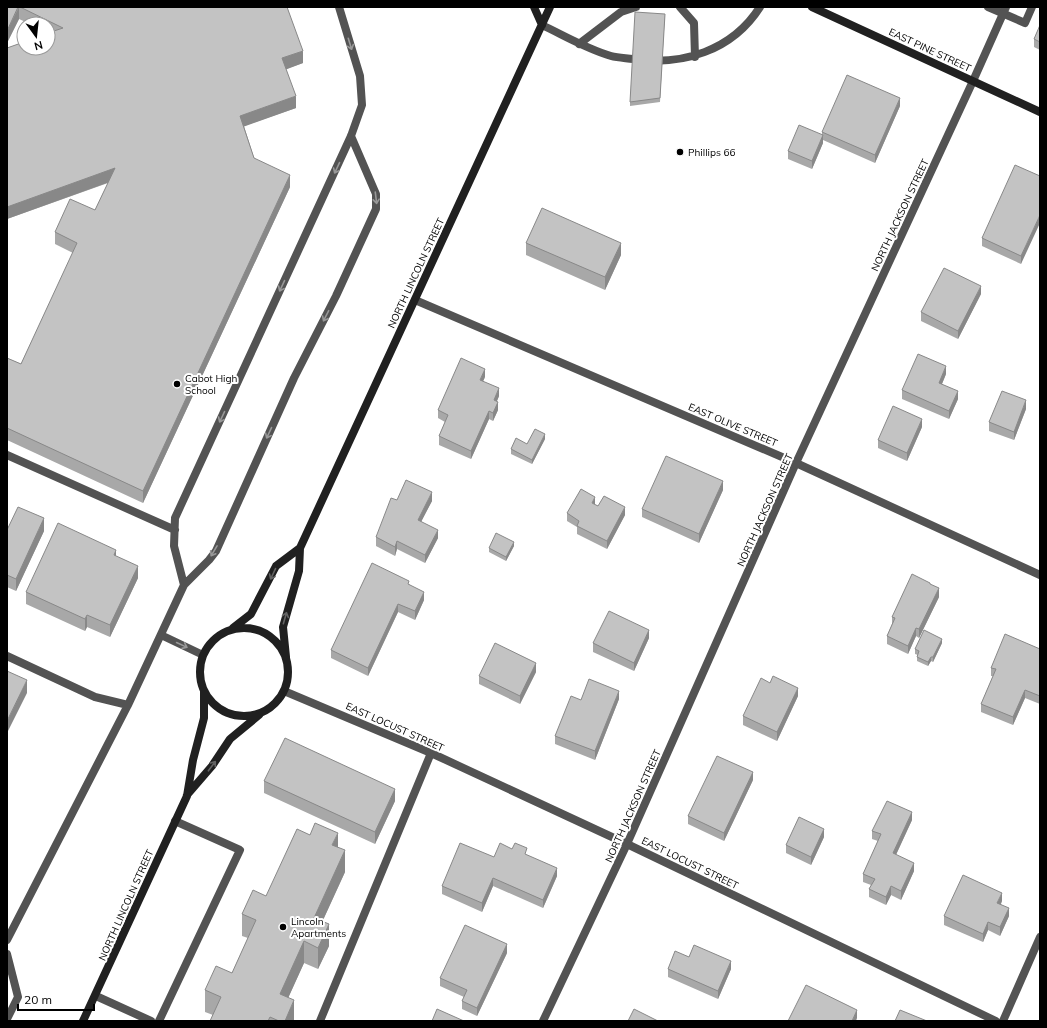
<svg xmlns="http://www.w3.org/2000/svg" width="1047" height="1028" font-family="Mulish,sans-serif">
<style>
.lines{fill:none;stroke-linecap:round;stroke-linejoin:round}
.lane{stroke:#535353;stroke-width:8}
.street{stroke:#535353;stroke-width:8}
.secondary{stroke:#202020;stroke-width:8}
.wall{fill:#a8a8a8}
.shaded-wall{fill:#888}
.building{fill:#c3c3c3;stroke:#888}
.oneway{stroke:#989898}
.oneway2{stroke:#636363}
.poi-dot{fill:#000;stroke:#fff;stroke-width:1.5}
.labels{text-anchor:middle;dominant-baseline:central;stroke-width:4;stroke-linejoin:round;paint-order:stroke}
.street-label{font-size:10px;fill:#000;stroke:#fff}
.poi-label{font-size:10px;fill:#000;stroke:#fff;text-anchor:start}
</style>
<rect width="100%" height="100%" fill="#fff"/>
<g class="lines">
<path class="lane" d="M680,7L694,23L695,57
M988,7L1025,23L1032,7
M542,25C565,36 587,49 611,56C618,58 626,58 633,59C682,66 732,51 760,7
M579,44L621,12L636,7
M7,455L175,530
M184,585L209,560L216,551L294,378L336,296L376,209V194L351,136
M161,635L203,655
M7,656L95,697L128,705
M7,940L128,705L184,585L174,546L175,518L351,136L362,105L360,76L339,7
M7,954L18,997L7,1019
M96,996L151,1021
M159,1021L240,850L175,821
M320,1021L431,753"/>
<path class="street" d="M415,300L796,463L1040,575
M284,691L431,753L627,844L996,1021
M543,1021L627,844L796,463L973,81L1006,7
M1003,1021L1040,937"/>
<path class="secondary" d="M534,7L542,25
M812,7L1040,112
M200 672a44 44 0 1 1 88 0a44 44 0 1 1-88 0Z
M233,628L251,614L276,566L300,548
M286,657L283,627L299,571L300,548L550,7
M187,795L212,766L230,739L259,715
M83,1021L187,796L193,760L204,718V692"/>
</g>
<path class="wall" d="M7,7H287L303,63L286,69L296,108L244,126L254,158L290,187L143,503L7,440V358L21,364L73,253L55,244V232L95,210L108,183L7,219L48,33V24H30L19,19L7,43Z
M665,14L660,102L630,106V102Z
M1040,25V50L1034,47V39Z
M900,106L875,163L823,140V143L812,169L788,159V151L822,135V132Z
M1040,176L1021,264L982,246V238Z
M526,243L621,255L605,290L526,255Z
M981,294L958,339L921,321V312Z
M946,374L942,384L958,399L949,419L902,399V390Z
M485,377L483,381L499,396L497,401L498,410L493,421L489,419L471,459L439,445V436L445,422L438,418V410Z
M1026,409L1014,440L989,431V422Z
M922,427L907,461L878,448V440Z
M545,439L532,464L511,454V449L527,444Z
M723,490L699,543L642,517V509Z
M397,500L432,501L421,521L438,538L425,563L397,549L395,556L376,546V537Z
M595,505L625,515L607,549L577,534V527L567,521V513Z
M7,530L44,531L16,591L7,587Z
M514,546L506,561L489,552V548Z
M116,556L138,578L110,637L87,627L85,631L26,604V592Z
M409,584L424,600L415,620L398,612L368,676L331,658V650Z
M930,585L939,597L919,638L916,636L908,654L887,644V636L892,624V617Z
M649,638L634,671L593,652V643Z
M942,643L933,662L931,661L928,666L917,661V657L918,655L915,654V649Z
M1040,649V704L1025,698L1013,725L981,712V704L993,676H991V668Z
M536,672L520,704L479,684V676Z
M770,683L798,696L777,741L743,725V716Z
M619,699L595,760L555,744V736L581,700Z
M753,780L724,841L688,824V816Z
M264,781L395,801L375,844L264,793Z
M912,820L896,855L914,871L901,900L891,895L886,905L869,897V889L871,885L863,882V874L878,841L872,839V831Z
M824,837L811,865L786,853V845Z
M338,847L345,872L322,922L329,946L318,969L304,963L288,998L294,1021H210L213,1015L205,1012V990L232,973L248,938L242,936V914L266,896Z
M527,855L557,876L543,908L493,886L482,912L442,894V886L494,857Z
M1002,901L1001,904L1009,916L1000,936L988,930L983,942L944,925V916Z
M507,953L477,1016L462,1009V1001L464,997L440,986V978Z
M689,957L731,969L718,999L668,977V969Z"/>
<path class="shaded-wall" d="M19,7V19L7,43V31Z
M303,51V63L282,71V58Z
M296,96V108L240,128V116Z
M900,98V106L875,163V155Z
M823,135V143L812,169V161Z
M115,168V180L7,219V207Z
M290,175V187L143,503V491Z
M1040,215V223L1021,264V256Z
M621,243V255L605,290V277Z
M981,286V294L958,339V331Z
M946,366V374L939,391V383Z
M485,369V377L480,388V380Z
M499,388V396L494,408V400Z
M958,391V399L949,419V411Z
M1026,400V409L1014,440V432Z
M498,402V410L493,421V413Z
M489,411V419L471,459V451Z
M922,419V427L907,461V453Z
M545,434V439L532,464V460Z
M723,481V490L699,543V534Z
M432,492V501L418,528V520Z
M595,497V505L592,503Z
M625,507V515L607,549V541Z
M44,518V531L16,591V579Z
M438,530V538L425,563V555Z
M397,541V549L395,556V547Z
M514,542V546L506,561V557Z
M116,550V562L114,555Z
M138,566V578L110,637V625Z
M939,588V597L919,638V629Z
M424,592V600L415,620V611Z
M398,604V612L368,676V668Z
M87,615V627L85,631V619Z
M916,628V636L908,654V646Z
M649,630V638L634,671V663Z
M942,639V643L933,662V657Z
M931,657V661L928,666V662Z
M536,663V672L520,704V696Z
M27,680V693L7,733V721Z
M798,688V696L777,741V732Z
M1025,690V698L1013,725V717Z
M619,691V699L595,760V751Z
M753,772V780L724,841V833Z
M395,789V801L375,844V832Z
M912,812V820L893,861V853Z
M824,829V837L811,865V857Z
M338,833V854L332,845Z
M345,850V872L314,940V918Z
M914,863V871L901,900V891Z
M557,868V876L543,908V900Z
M493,878V886L482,912V903Z
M891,886V895L886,905V897Z
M1002,893V901L997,911V903Z
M1009,908V916L1000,936V927Z
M988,922V930L983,942V934Z
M329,924V946L318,969V948Z
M304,941V963L280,1016V994Z
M507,944V953L477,1016V1008Z
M731,961V969L718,999V991Z
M294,1000V1021H285Z
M857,1010V1018L856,1021H852Z"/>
<path class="building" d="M7,7H18L7,31Z
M20,7H287L303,51L282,58L296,96L240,116L254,158L290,175L143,491L7,428V358L21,364L77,243L55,232L70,199L95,210L115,168L7,207V48L24,42V48H48V33L63,28Z
M635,12L665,14L660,98L630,102Z
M1040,25V42L1034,39Z
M847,75L900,98L875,155L822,132Z
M799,125L823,135L812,161L788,151Z
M1015,165L1040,176V215L1021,256L982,238Z
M542,208L621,243L605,277L526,243Z
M944,268L981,286L958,331L921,312Z
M918,354L946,366L939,383L958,391L949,411L902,390Z
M461,358L485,369L480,380L499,388L494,400L498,402L493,413L489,411L471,451L439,436L448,415L438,410Z
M1002,391L1026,400L1014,432L989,422Z
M893,406L922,419L907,453L878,440Z
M535,429L545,434L532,460L511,449L516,438L527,444Z
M666,456L723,481L699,534L642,509Z
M406,480L432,492L418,520L438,530L425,555L397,541L395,547L376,537L391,498L397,500Z
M581,489L595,497L592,503L598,506L604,496L625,507L607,541L577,526L579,521L567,513Z
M18,507L44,518L16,579L7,575V530Z
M58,523L116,550L114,555L138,566L110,625L87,615L85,619L26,592Z
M496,533L514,542L506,557L489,548Z
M372,563L409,581L408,584L424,592L415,611L398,604L368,668L331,650Z
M912,574L930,583V584L939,588L919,629L916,628L908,646L887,636L895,618L892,617Z
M609,611L649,630L634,663L593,643Z
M924,630L942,639L933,657H931L928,662L917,657L919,651L915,649Z
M1005,634L1040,649V696L1025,690L1013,717L981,704L996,669L991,668Z
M495,643L536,663L520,696L479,676Z
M7,671L27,680L7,721Z
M773,676L798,688L777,732L743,716L761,678L770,683Z
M589,679L619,691L595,751L555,736L571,696L581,700Z
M285,738L395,789L375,832L264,781Z
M717,756L753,772L724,833L688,816Z
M887,801L912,812L893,853L914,863L901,891L891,886L886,897L869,889L875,879L863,874L881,834L872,831Z
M799,817L824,829L811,857L786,845Z
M315,823L338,833L332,845L345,850L314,918L329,924L318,948L304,941L280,994L294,1000L285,1021H279L270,1017L268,1021H210L221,997L205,990L216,966L232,973L256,920L242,914L253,890L266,896L297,829L310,835Z
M460,843L494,857L500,843L512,849L515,843L527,848L525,854L557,868L543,900L493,878L482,903L442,886Z
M963,875L1002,893L997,903L1009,908L1000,927L988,922L983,934L944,916Z
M465,925L507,944L477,1008L462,1001L467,990L440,978Z
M694,945L731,961L718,991L668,969L675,951L689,957Z
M806,985L857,1010L852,1021H788Z
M437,1009L464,1021H432Z
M634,1009L658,1021H628Z
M900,1010L927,1021H895Z"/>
<defs><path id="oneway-shaft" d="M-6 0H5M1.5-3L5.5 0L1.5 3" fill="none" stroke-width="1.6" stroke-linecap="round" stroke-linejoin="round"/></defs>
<g class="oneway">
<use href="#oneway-shaft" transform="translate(350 44) rotate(73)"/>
<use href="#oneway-shaft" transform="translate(337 168) rotate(115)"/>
<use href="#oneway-shaft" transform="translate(376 198) rotate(83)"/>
<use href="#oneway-shaft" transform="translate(282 286) rotate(115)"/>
<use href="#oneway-shaft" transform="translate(326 316) rotate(117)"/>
<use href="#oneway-shaft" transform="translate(222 417) rotate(115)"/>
<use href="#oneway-shaft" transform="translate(269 433) rotate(115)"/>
<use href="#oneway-shaft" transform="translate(214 551) rotate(121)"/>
<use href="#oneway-shaft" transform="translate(182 645) rotate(25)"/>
</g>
<g class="oneway2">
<use href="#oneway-shaft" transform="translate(273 574) rotate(115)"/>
<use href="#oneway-shaft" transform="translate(285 618) rotate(-74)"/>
<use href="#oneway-shaft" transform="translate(212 766) rotate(-53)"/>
</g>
<g class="poi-dot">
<circle cx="680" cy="152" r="4"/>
<circle cx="177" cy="384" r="4"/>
<circle cx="283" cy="927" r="4"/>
</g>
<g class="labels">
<g class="street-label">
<text transform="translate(930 50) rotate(25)">EAST PINE STREET</text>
<text transform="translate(900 215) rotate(-65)">NORTH JACKSON STREET</text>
<text transform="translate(416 273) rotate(-65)">NORTH LINCOLN STREET</text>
<text transform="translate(733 425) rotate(23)">EAST OLIVE STREET</text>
<text transform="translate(765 510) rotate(-66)">NORTH JACKSON STREET</text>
<text transform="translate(395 727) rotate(24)">EAST LOCUST STREET</text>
<text transform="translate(633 806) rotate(-66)">NORTH JACKSON STREET</text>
<text transform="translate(690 863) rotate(26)">EAST LOCUST STREET</text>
<text transform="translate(126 905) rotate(-66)">NORTH LINCOLN STREET</text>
</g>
<g class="poi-label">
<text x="688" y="152">Phillips 66</text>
<text x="185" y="378">Cabot High<tspan x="185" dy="12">School</tspan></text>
<text x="291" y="921">Lincoln<tspan x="291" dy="12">Apartments</tspan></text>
</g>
</g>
<rect width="1047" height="1028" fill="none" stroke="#000000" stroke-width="16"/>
<g transform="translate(36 36) rotate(165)"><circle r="19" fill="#ffffff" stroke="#999999"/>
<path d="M0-3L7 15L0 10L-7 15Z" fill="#000000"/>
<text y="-6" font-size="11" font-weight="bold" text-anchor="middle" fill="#000000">N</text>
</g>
<path d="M18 1004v6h76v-6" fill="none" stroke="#000000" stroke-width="2"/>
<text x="24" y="1004" font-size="12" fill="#000000" stroke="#ffffff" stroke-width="3" paint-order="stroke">20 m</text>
</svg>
